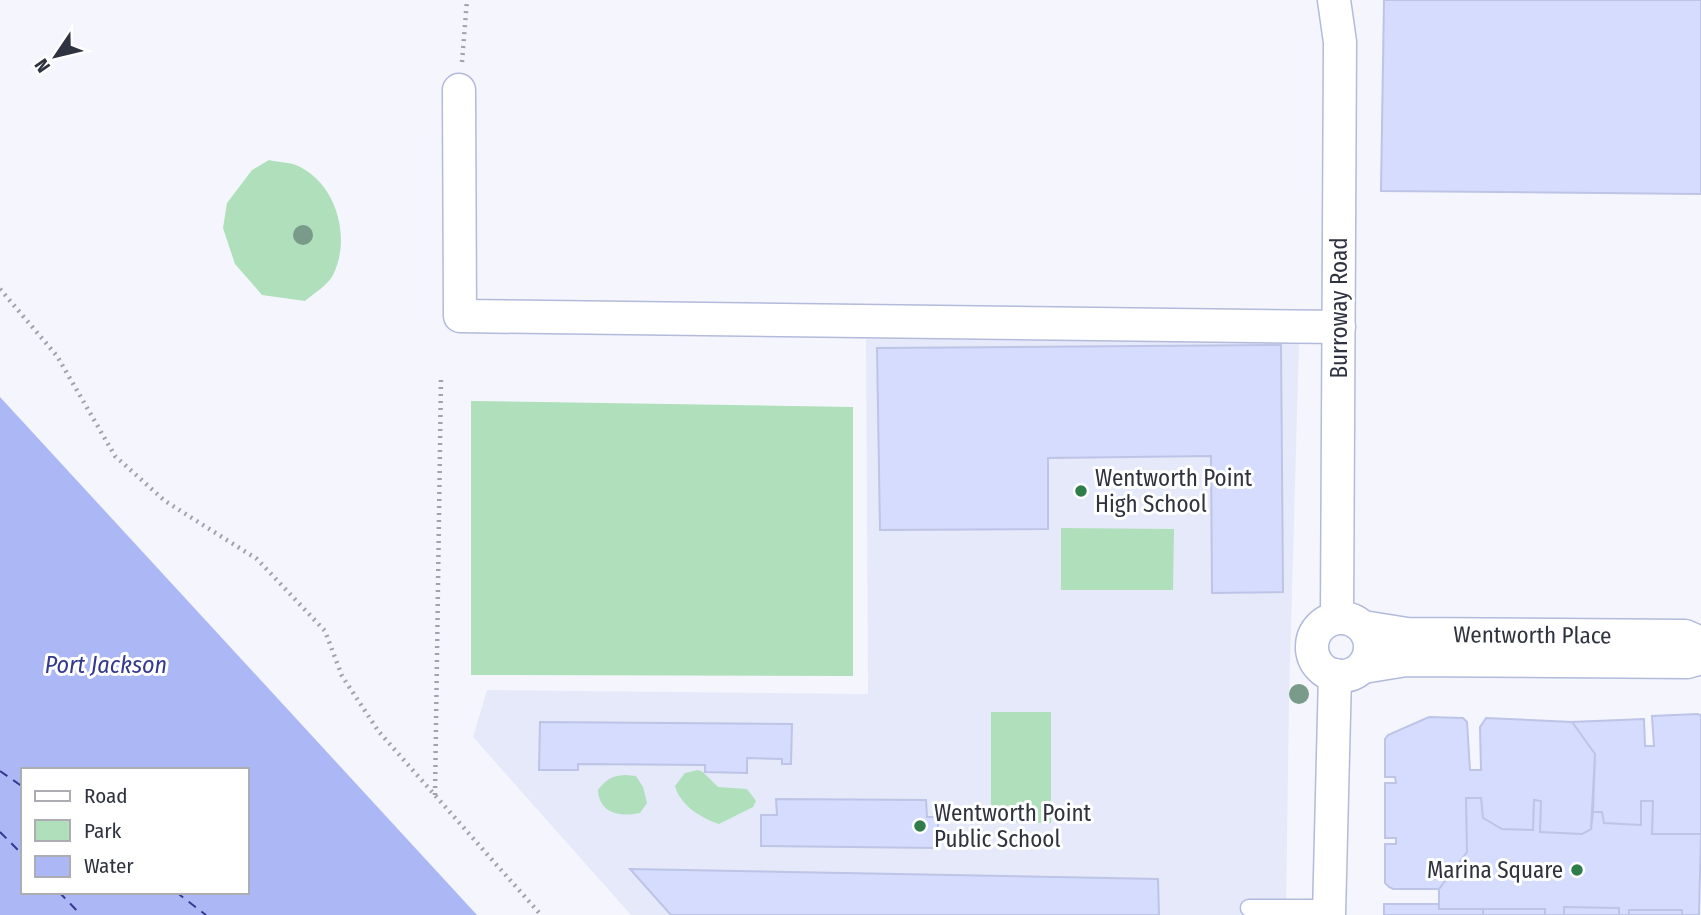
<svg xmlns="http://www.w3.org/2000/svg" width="1701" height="915" font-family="'Fira Sans Condensed',sans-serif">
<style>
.built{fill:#e5e9fa}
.green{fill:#b0dfbb}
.water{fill:#acb8f6;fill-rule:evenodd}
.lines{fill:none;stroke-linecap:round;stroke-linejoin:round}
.ferry{stroke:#343990;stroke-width:2;stroke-dasharray:9 7;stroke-linecap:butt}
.building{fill:#d5dcfe;stroke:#bdc4e5;stroke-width:2}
.lane-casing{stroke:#b3badb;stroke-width:19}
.street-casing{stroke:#b3badb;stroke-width:35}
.path{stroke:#a1a3ac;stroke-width:4.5;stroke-dasharray:2 5;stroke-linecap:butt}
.lane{stroke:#fff;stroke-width:16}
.street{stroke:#fff;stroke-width:32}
.tree{fill:#7b9b8a}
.poi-dot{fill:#307c4a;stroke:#fff;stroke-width:2.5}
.labels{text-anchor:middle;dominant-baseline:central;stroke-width:6;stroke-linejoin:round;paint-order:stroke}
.street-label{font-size:23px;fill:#2f323f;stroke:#fff}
.poi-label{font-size:23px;fill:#2f323f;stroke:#fff;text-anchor:start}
.water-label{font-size:24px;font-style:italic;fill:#343990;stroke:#fff}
</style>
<rect width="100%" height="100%" fill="#f5f6fd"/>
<path class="built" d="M866,339L1299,343L1289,699L1286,915H631L473,737L487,690L868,694Z"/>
<path class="green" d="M269,160C277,162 288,162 296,165C336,182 352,237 333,275C328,285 313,294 305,301L262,295L235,264L223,228L227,203L252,170Z
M471,401L853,407V676L471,675Z
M1061,528L1174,529L1173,590H1061Z
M991,712H1051V823L991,822Z
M698,770L703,772L718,787L747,789L756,801L753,807L719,824C701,818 680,805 675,786L685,773Z
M625,775L636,776L643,787L647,803L640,813C621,817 599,814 598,790C606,779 612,776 625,775Z"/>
<path class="water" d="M0,397L477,915H0ZM23,770H247V892H23Z"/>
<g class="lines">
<path class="ferry" d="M0,771L23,787
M0,832L23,855
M59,892L81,915
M176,892L206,915"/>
</g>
<path class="building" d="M1384,0H1701V194L1381,191Z
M1281,345L1283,592L1212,593L1211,456L1048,458V529L880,530L877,348Z
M1697,714L1701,715V834H1652L1653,801H1641V825L1604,823L1602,812H1593L1595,754L1572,722L1644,719L1645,746H1654L1652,716Z
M1429,717L1463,718L1467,722L1470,770H1481L1480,727L1486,718L1572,722L1595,754L1591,829L1582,834L1540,832L1541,801L1534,800L1533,830L1502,829L1483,818L1481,798H1466L1467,852L1439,889H1393L1389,887L1385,883V844H1396V838H1385V783H1396L1395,777H1385V739L1388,735Z
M540,722L792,724L791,764H782V759L747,758V773L705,772V765L578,764V770H539Z
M1466,798H1481L1483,818L1502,829L1533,830L1534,800L1541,801L1540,832L1582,834L1591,829L1593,812H1602L1604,823L1641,825V801H1653L1652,834H1701L1699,915H1682V910H1629V915H1619V908L1564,907V915H1545V909H1439V889L1467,852Z
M776,799L926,800L927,817H938V848L761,846V815H777Z
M630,869L1158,879L1159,915H671Z
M1384,904H1439V909H1483V915H1384Z
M1564,907L1619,908V915H1564Z
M1483,909H1545V915H1483Z
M1629,910H1682V915H1629Z"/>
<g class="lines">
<g class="lane-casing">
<path id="lane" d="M1249,908H1329"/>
</g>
<g class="street-casing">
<g id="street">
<path d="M1334,0L1340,42L1337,617"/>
<path d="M459,90L460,316L1339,327"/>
<circle cx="1341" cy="647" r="29"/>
<path id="s1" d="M1363,627L1407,634L1685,636L1701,643"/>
<path d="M1363,667L1406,660L1687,662L1701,658"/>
<path d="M1329,915L1335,675"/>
</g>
</g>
<path class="path" d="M462,62L467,0
M0,289L57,356L115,456L165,501L257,559L325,631L342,676L379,732L541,915
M435,795L441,377"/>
<use href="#lane" class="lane"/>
<use href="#street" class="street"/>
</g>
<g class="tree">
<circle cx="303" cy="235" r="10"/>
<circle cx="1299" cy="694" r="10"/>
</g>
<g class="poi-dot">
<circle cx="1081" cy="491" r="7"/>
<circle cx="920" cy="826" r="7"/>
<circle cx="1577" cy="870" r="7"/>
</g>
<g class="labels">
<g class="street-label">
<text transform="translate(1339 308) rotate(-90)">Burroway Road</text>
<text stroke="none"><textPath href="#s1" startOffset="170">Wentworth Place</textPath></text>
</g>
<g class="poi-label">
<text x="1095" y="478">Wentworth Point<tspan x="1095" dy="26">High School</tspan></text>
<text x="934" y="813">Wentworth Point<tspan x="934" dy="26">Public School</tspan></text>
<text x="1563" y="870" text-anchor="end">Marina Square</text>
</g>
<g class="water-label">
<text x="106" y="665">Port Jackson</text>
</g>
</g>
<rect x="21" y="768" width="228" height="126" fill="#ffffff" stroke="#acadb2" stroke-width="2"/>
<rect x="35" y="791" width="35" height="10" fill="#ffffff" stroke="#acadb2" stroke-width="2"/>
<text x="84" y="803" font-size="21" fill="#2f323f">Road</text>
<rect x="35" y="820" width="35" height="21" fill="#b0dfbb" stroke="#acadb2" stroke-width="2"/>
<text x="84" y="838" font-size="21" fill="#2f323f">Park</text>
<rect x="35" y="856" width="35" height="21" fill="#acb8f6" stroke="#acadb2" stroke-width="2"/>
<text x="84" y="873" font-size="21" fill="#2f323f">Water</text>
<g transform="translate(56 56) rotate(235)" stroke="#ffffff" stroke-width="5" paint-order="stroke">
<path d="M0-5L12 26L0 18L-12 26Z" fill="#2f323f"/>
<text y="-10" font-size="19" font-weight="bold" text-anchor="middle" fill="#2f323f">N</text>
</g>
</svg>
